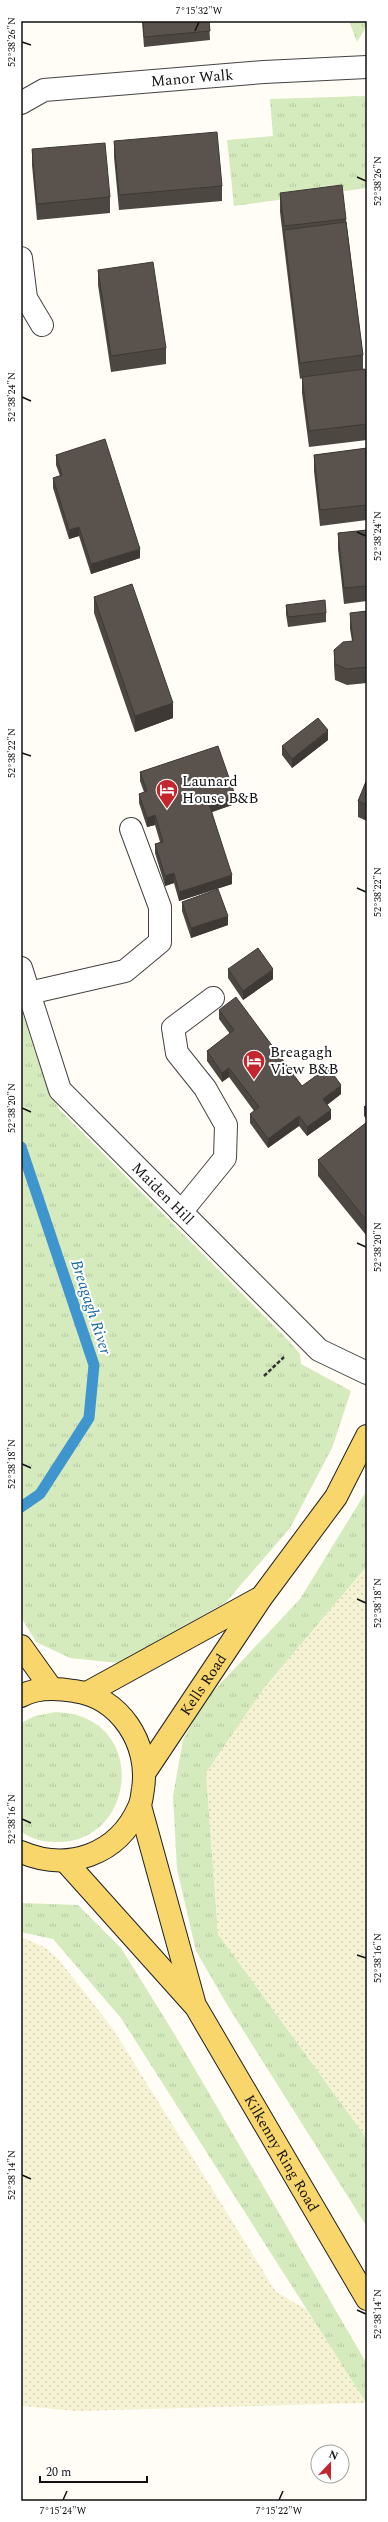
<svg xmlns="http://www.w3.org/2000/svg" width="388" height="2522" font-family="Spectral,serif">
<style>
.farmland{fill:url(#farmland-dots)}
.grass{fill:url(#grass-tufts)}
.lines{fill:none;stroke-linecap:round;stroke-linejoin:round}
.stream{stroke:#3f96cf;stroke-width:11}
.minor-casing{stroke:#444;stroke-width:24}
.major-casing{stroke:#222;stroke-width:24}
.path{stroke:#333;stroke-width:2.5;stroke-dasharray:4 2;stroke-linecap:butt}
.minor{stroke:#fff;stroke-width:22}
.major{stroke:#f9d66b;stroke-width:22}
.wall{fill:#4d4742}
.shaded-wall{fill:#3f3936}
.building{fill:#5a524d;stroke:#3f3936}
.ticks{fill:none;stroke:#111;stroke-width:1.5}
.labels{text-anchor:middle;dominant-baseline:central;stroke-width:4;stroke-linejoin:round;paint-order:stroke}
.street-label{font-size:15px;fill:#111;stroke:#fff}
.poi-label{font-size:15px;fill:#111;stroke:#fff;text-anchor:start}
.water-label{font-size:16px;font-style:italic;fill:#1768a6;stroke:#fff}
.neatline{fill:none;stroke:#111;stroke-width:1.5}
.ticks-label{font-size:10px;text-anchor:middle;fill:#111}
</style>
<defs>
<pattern id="farmland-dots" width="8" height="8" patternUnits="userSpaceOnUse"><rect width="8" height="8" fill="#f6f3d4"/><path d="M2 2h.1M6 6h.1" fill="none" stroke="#d2cfb5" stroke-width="1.8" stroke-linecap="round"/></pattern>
<pattern id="grass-tufts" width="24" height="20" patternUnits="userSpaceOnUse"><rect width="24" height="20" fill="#d5ebbd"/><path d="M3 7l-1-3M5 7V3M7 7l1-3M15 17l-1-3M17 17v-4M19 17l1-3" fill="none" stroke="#b6c8a1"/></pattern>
</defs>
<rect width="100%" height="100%" fill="#fffdf5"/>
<path class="farmland" d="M367,1566V2139L218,1934L206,1773L264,1688Z
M21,1937L46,1948L59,1960L113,2029L276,2292L306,2309L367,2403L77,2411L21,2406Z"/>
<path class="grass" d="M349,21H367L366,27L357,42Z
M365,96L367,108V188L234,206L227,140L273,136L270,99Z
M21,1008L44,1079L59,1109L289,1341L300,1354L301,1364L351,1391L332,1448L290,1528L226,1602L119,1663L70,1658L36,1642L21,1617Z
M367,1490V1566L264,1688L206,1773L218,1934L367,2139V2227L226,2003L196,1951L177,1869L173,1796L183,1740L204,1701L300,1599Z
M56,1712C63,1713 71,1713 77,1715C148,1736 130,1845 55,1842C44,1842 30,1839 21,1831V1723L35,1716Z
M21,1903L78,1905L121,1948L175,2035L367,2364V2404L121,2018L53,1939L21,1932Z"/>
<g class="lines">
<path class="stream" d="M21,1147L94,1365L89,1418L40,1494L21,1507"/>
<g class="minor-casing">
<g id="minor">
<path id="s1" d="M21,103L44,90L264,72L367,67"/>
<path d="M21,258L26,298L42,325"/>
<path id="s2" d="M21,968L60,1090L319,1350L367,1373"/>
<path d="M29,993L125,971L160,942V907L131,829"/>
<path d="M181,1212L225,1158L226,1125L205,1088L177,1053L173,1028L213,998"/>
</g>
</g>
<g class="major-casing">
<g id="major">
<path d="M21,1646L51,1688"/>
<path d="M87,1693L258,1599"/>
<path d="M21,1696C37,1687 56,1688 74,1691C120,1697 150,1744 143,1789C142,1794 142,1801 139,1807C118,1855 68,1872 21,1852"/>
<path id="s3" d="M145,1772L261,1598L336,1497L367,1436"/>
<path d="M140,1806L194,2002"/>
<path id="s4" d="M66,1862L196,2007L367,2299"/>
</g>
</g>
<path class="path" d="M264,1376L284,1357"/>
<use href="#minor" class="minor"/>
<use href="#major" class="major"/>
</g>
<path class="wall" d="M142,21H209L210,40L144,47Z
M114,141L222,186V201L119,210L114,157Z
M32,149L110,197V213L37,220L32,165Z
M280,193L346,219L363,355V369L367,382V440L309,447L302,393V378L300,379L280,212Z
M98,270L166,348V364L111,372L98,285Z
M367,448V520L320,526L314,471V455Z
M56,455L140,558L91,574L79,536L69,539L53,488V478L60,476L56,465Z
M367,530V601L344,604L338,549V533Z
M94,597L173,718L135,732L94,613Z
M286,605L326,613V622L288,627L286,614Z
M367,611V683L347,685L335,680L334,666V650L352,641L350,629V613Z
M328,740L292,768L282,755V746Z
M140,772L235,804L212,812L232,884L179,901L174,883L165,886L155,853V844L160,842L155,825L147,827L139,803V794L144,792L140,781Z
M367,779V821L358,817V801Z
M182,902L228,925L191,938L182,911Z
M228,969L273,979L243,1000L228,978Z
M219,1010L302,1086L341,1094L327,1105L331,1119L307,1136L299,1126L268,1148L250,1123V1114L254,1111L229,1077L222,1082L207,1061V1051L230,1034L219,1019Z
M367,1105V1120L364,1116V1107Z
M367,1122L366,1235L318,1176V1160Z"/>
<path class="shaded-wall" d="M79,527V536L69,539V530Z
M140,549V558L91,574V564Z
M173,703V718L135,732V716Z
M328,730V740L292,768V759Z
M235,795V804L209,813V804Z
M155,815V825L147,827V818Z
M174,873V883L165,886V876Z
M232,875V884L179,901V892Z
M228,916V925L191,938V928Z
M273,969V979L243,1000V991Z
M229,1068V1077L222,1082V1073Z
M341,1085V1094L323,1108V1099Z
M331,1110V1119L307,1136V1127Z
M299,1116V1126L268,1148V1139Z
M367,1219V1234L366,1235V1220Z"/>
<path class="building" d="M143,21H209L210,31L144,37Z
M217,132L222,186L119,195L114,141Z
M105,143L110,197L37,204L32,149Z
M342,185L346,219L284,226L280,193Z
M346,222L363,355L300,363L284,230Z
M153,262L166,348L111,356L98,270Z
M365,369L367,382V424L309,431L302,377Z
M105,439L140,549L91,564L79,527L69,530L53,478L62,475L56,455Z
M367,448V505L320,510L314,455Z
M367,530V586L344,588L338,533Z
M132,584L173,703L135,716L94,597Z
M325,600L326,613L288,617L286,605Z
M367,611V667L347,669L335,664L334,650L343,642L353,641L350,613Z
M318,718L328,730L292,759L282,746Z
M218,746L235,795L209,804L232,875L179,892L174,873L165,876L155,844L163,842L155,815L147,818L139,794L147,791L140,772Z
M367,779V805L358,801Z
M218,889L228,916L191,928L182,902Z
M258,948L273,969L243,991L228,969Z
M236,997L302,1086L328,1067L341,1085L323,1099L331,1110L307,1127L299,1116L268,1139L250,1114L259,1107L229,1068L222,1073L207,1051L234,1030L219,1010Z
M367,1105V1111L364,1107Z
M367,1122V1219L366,1220L318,1160Z"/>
<path class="ticks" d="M195,31L199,22M22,42L31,45M357,177L366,181M22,397L31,401M357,532L366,536M22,753L31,756M357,888L366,892M22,1108L31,1112M357,1243L366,1247M22,1464L31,1468M357,1599L366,1603M22,1819L31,1823M357,1955L366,1958M22,2175L31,2179M357,2310L366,2314M63,2500L67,2491M279,2500L283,2491"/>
<defs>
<g id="hotel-pin" transform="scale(1.15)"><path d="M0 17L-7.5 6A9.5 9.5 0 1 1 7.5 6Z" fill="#c4262e" stroke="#fff"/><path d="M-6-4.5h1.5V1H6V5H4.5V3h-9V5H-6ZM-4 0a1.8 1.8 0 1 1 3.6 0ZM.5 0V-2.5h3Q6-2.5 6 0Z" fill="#fff"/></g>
</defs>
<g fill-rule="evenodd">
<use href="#hotel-pin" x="167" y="790"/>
<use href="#hotel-pin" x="254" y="1061"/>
</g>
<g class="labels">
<g class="street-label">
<text stroke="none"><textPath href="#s1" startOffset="175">Manor Walk</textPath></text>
<text stroke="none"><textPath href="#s2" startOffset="274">Maiden Hill</textPath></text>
<text stroke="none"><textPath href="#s3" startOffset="105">Kells Road</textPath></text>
<text stroke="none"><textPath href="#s4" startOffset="364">Kilkenny Ring Road</textPath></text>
</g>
<g class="poi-label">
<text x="182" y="781">Launard<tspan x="182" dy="17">House B&amp;B</tspan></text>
<text x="270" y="1052">Breagagh<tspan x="270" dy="17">View B&amp;B</tspan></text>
</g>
<g class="water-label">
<text transform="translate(91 1307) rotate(72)">Breagagh River</text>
</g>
</g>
<rect width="388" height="2522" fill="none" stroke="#ffffff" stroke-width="44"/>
<g transform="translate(330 2464) rotate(22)"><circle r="19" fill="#ffffff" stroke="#a0a0a0"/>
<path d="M0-3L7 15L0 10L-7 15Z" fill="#c4262e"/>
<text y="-6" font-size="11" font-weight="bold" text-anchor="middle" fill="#111111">N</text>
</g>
<path d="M40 2476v6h107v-6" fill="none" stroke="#111111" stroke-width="2"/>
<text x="46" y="2476" font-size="12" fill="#111111" stroke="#ffffff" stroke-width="3" paint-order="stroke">20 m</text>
<rect x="22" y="22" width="344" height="2478" class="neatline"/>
<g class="ticks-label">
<text x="199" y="14">7°15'32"W</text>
<text transform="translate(11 42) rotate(-90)" y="4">52°38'26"N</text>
<text transform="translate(377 181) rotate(-90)" y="4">52°38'26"N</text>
<text transform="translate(11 397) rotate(-90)" y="4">52°38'24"N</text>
<text transform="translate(377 536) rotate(-90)" y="4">52°38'24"N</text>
<text transform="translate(11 753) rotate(-90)" y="4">52°38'22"N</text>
<text transform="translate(377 892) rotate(-90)" y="4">52°38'22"N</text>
<text transform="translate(11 1108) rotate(-90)" y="4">52°38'20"N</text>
<text transform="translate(377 1247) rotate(-90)" y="4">52°38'20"N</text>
<text transform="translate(11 1464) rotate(-90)" y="4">52°38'18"N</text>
<text transform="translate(377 1603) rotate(-90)" y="4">52°38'18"N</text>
<text transform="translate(11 1819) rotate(-90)" y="4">52°38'16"N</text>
<text transform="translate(377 1958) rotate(-90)" y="4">52°38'16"N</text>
<text transform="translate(11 2175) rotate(-90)" y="4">52°38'14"N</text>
<text transform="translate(377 2314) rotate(-90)" y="4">52°38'14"N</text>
<text x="63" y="2514">7°15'24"W</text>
<text x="279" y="2514">7°15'22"W</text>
</g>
</svg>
